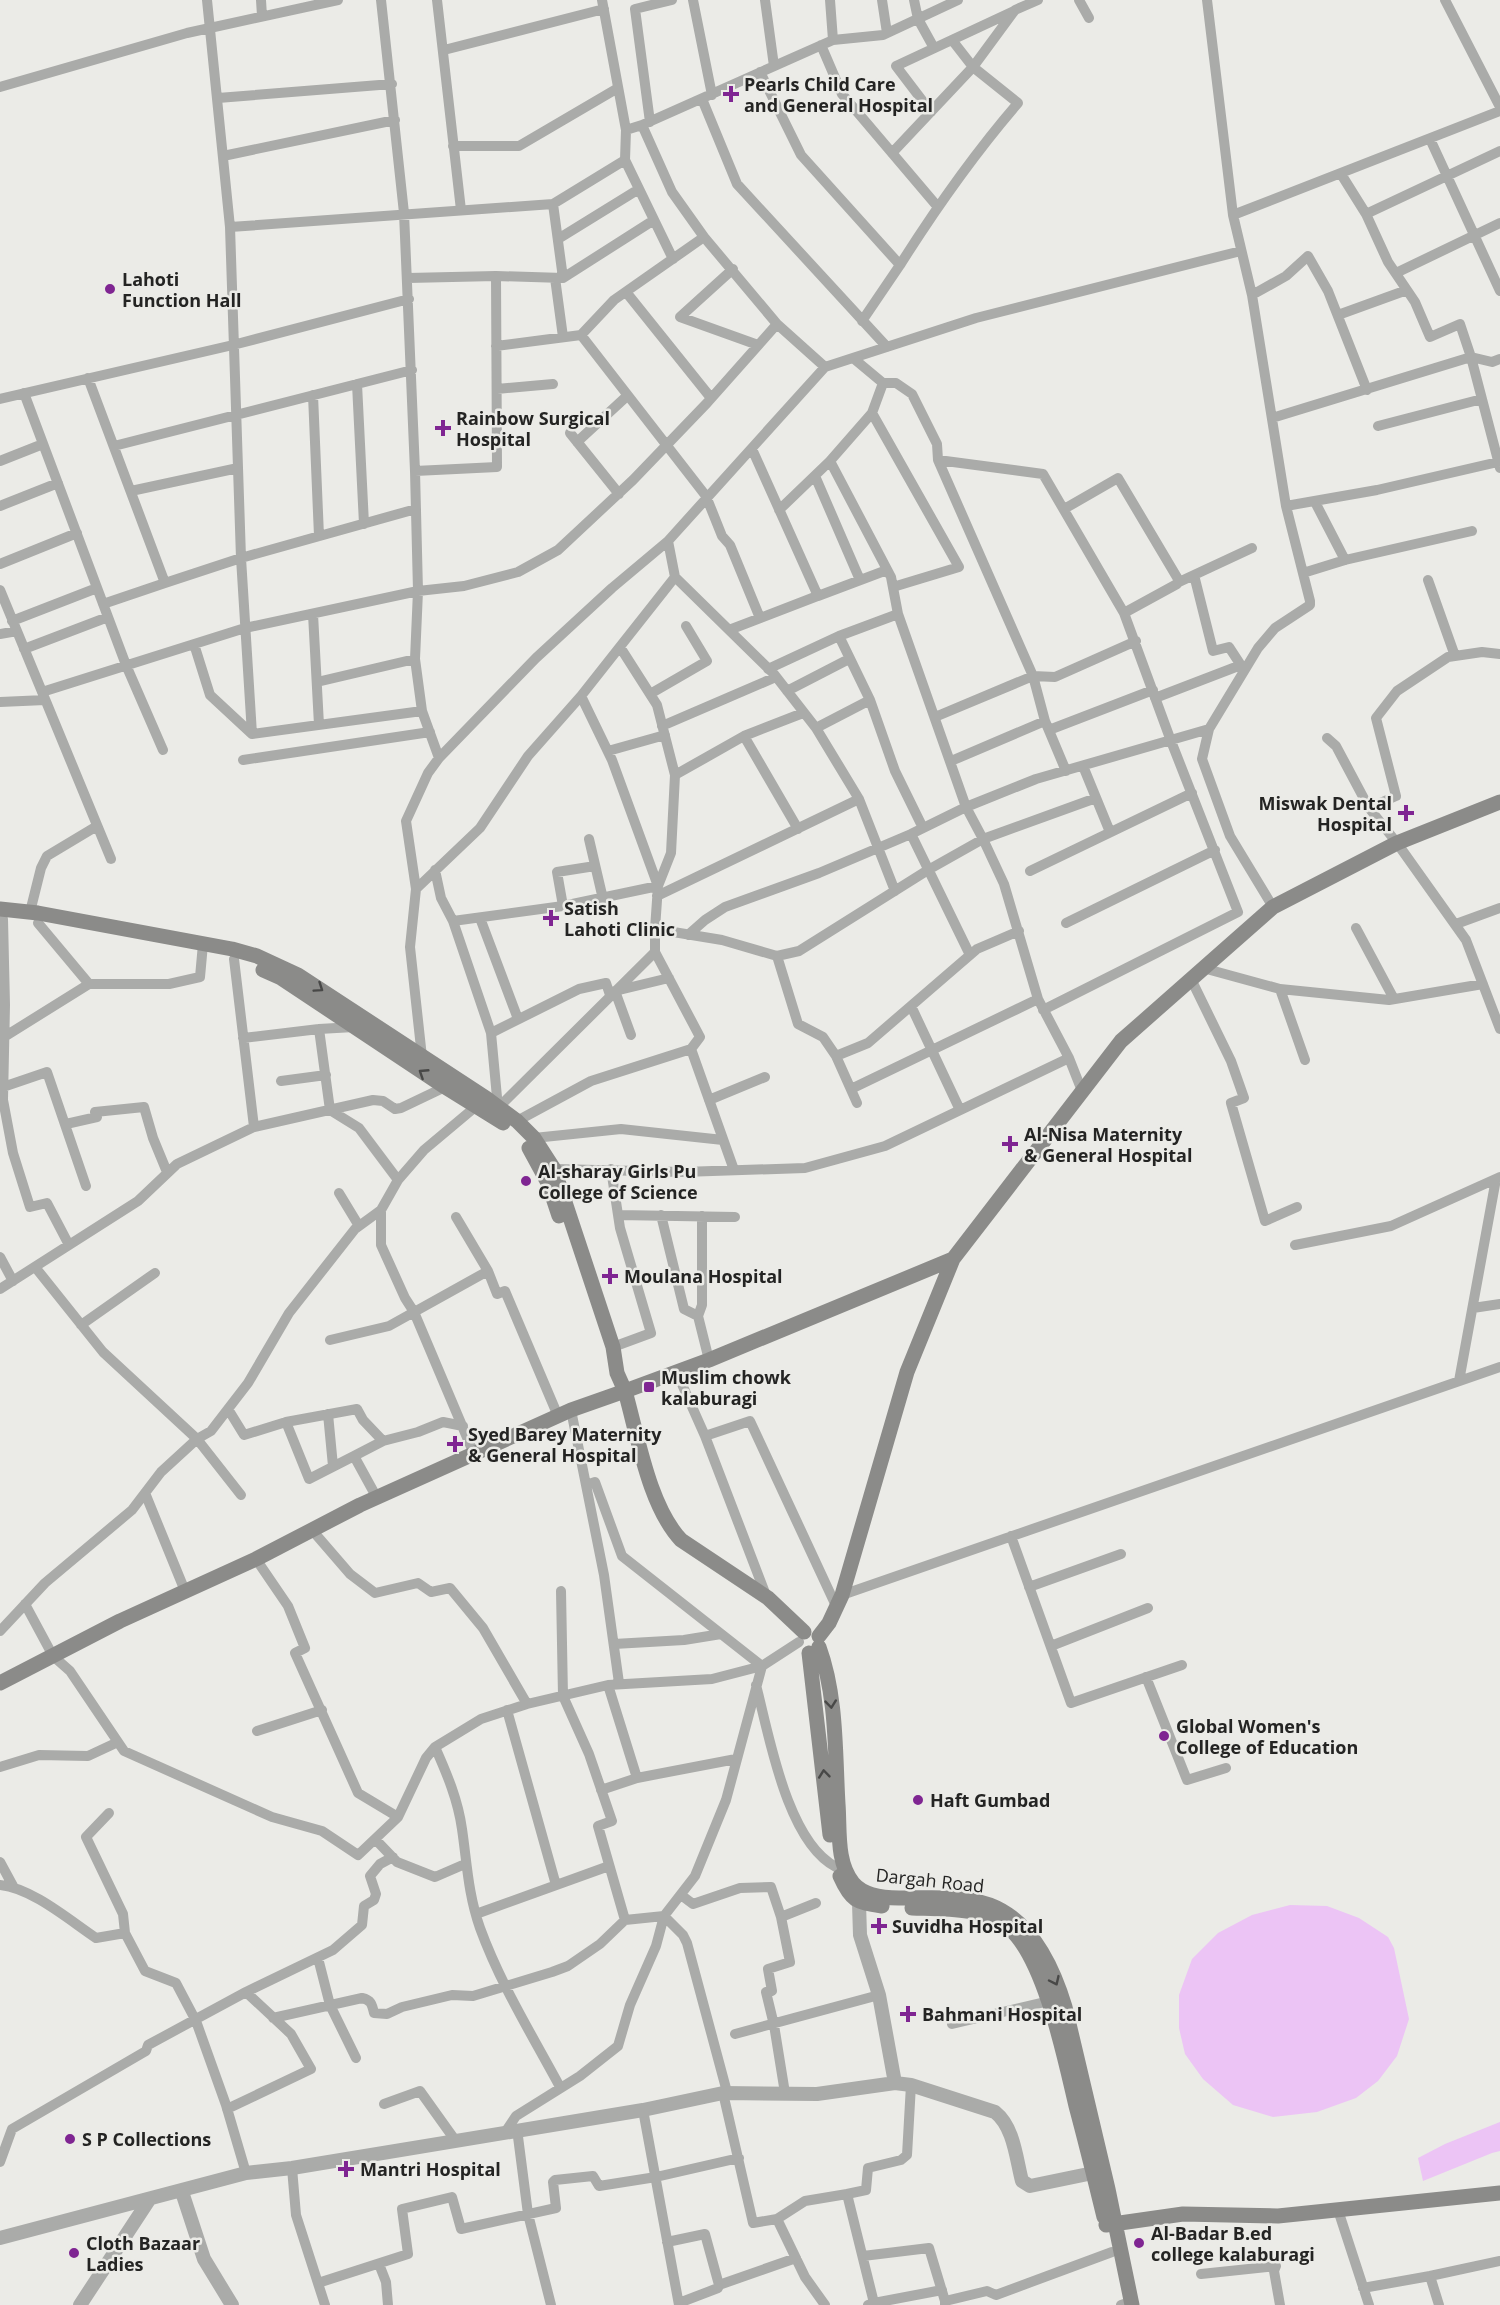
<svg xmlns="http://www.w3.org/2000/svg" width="1500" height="2305" font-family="'Open Sans',sans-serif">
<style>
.green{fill:#ecc4f5}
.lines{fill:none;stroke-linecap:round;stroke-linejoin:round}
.minor{stroke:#aaaba9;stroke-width:10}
.tertiary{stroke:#aaaba9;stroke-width:14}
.secondary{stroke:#8b8b89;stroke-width:15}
.oneway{stroke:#484847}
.poi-dot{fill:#7f2592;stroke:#ebebe7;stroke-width:2}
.labels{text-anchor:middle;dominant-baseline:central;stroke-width:5;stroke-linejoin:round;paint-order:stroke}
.poi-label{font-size:18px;font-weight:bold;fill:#242423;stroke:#ebebe7;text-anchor:start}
.street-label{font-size:18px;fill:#242423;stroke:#ebebe7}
</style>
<rect width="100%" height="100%" fill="#ebebe7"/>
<path class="green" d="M1290,1905L1327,1906L1359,1918L1388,1937L1394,1948L1409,2019L1397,2056L1378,2081L1356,2098L1317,2112L1273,2117L1233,2105L1203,2079L1185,2054L1179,2028V1995L1192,1959L1218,1933L1252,1915Z
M1500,2122V2151L1492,2153L1423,2181L1418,2158L1445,2144Z"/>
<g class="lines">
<path class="minor" d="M207,0L230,227L241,558L252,734L422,711
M261,0L262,16
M381,0L404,213L415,471L418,591L415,659L422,711L439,758
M437,0L461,210
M602,0L626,130L625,160L673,259
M693,0L712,95
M765,0L774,66
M830,0L833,40
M882,0L887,33
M914,0L918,19L934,48
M1079,0L1089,18
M1207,0L1233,215L1252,295L1286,506L1310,601V605L1275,628L1258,648L1209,729L1202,759L1230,836L1273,907
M1445,0L1500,107
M821,45L842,94L937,206
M444,50L604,9
M760,72L801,155L900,265L862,321
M0,87L187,33L338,0
M218,98L392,84
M702,99L737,184L887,347
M931,112L896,66L1014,11
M650,122L635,9L672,0
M642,125L833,40L883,35L958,0
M626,130L642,125L672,192L704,237L777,324L825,367
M1430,139L1500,291
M453,146H519L618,88
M892,153L973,67L952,40
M223,156L395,120
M1341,174L1366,214L1388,262L1415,302L1430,337L1460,324L1471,357L1500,468
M1366,214L1500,151
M1233,215L1500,111
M230,227L553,204L625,160
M558,239L639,189
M900,265C936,208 974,154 1018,103L973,67L1015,10L1038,0
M733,269L680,317L758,345
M1396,273L1500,223
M496,276L563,278L553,204
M408,278L496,276L497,467L415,471
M555,278L563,337
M563,278L654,220
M626,292L711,398
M1252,295L1286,276L1308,256L1328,291L1367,390
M1338,315L1407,290
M581,335L706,496L722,536L730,545L760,618
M496,346L581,335L614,300L704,237
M853,358L883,383L872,413L830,461L891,577L898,614L966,807L1036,779L1209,729
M88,378L165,583L241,558L416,509
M883,383H896L912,394L937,444L938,460L1033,676L1045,721
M357,384L364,524
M497,389L553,384
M24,393L126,665L163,750
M313,395L319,536
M0,399L233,345L409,299
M872,413L959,567L893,587
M1272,418L1471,357L1492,362L1500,359
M1378,426L1482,399
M570,433L619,494
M577,442L627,396
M114,446L412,370
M752,449L818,596L887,570
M938,460L1043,474L1124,613L1171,741L1238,912L1043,1010
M0,461L43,444
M815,476L860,580
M131,491L238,468
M1315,502L1345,560
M0,506L58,483
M1286,506L1377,490L1498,462
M1064,509L1118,478L1178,579L1177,584L1124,613
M779,510L830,461
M0,564L77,533
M1303,573L1345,560L1472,531
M1194,575L1213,651L1229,647L1244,670
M675,577L774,674L816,728L859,799L895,891
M1428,580L1455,656
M1179,582L1252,548
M0,590L111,859
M103,604L165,583
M313,614L319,725
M12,621L97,588
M729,630L820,595
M0,634L17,631
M194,644L210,695L252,734
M24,649L108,617
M768,669L839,636
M317,682L415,659
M787,691L849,659
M42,692L245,628L418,591L464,586L518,572L558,550L633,480L707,403L777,324
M650,694L707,661L686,626
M581,696L612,760L658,886L655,929
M1155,698L1241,665
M870,700L895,771L923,828
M0,702L45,700
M935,717L1033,676L1055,677L1136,641
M662,726L776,677
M816,728L870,700L839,636L898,614
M1049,730L1153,690
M1327,738L1336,746L1369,808L1397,843L1466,940L1500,1029
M608,751L665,735
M243,760L430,732
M951,761L1045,721L1066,771
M1083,766L1110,832
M675,775L744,736
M1369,808L1396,796L1376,718L1397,691L1448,657L1482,652L1500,654
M798,829L744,736L803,713
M911,834L970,955
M589,839L603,899
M435,870L441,898L453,921L491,1033
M1030,871L1192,793
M416,889L406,821L428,773L439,758L536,658L612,588L668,541
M657,896L859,799
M563,906L557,872L595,866
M30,912L41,868L47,856L97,826
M480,918L518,1019
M453,921L563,906L658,886L671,853L675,775L657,705L620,647
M1066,923L1215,850
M1456,924L1500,908
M1356,928L1394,999
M688,935L705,920L725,907L819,873L911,834L966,807L983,839L1096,798
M655,952V929L722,940L777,956L799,951L928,870L983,839L1004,884L1038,999L1069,1058
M777,956L798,1024L823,1037L836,1056L868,1043L977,949L1019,931
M234,959L254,1127
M1203,968L1280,989L1389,1000L1483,984
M1191,979L1231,1061L1244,1098L1231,1103L1265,1221L1297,1207
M89,984H169L200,977L203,944
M1280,989L1305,1060
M911,1006L960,1110
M631,1035L615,991L669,978
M4,1037L89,984L38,923
M243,1038L319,1029
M836,1056L857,1103
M422,1057L410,947L416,889L480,828L528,756L581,696L675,577L668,541L825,367L976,318L1241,251
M281,1081L326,1075
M3,1087L47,1072L86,1186
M851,1089L1038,999
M3,1100L13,1153L30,1207L47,1203L69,1245
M709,1100L765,1077
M0,1102L3,1100L5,1005L3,919
M498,1108L655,952L700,1037L691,1049L734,1170
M498,1108L491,1033L579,989L606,983L610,995
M517,1121L591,1081L691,1049
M66,1124L97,1117L95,1112L144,1107L153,1138L167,1172
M534,1138L621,1129L723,1140
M554,1169L683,1172L805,1168L885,1146L1069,1058L1082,1091
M611,1169L620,1228L651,1333L613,1347
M398,1180L424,1150L480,1103
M339,1193L359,1226
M381,1210V1245L405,1298L414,1312L474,1454
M618,1215L735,1217
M661,1215L684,1309L698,1316
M702,1216V1305L698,1316L709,1360
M1295,1245L1391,1226L1500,1177
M0,1257L13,1281
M488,1271L497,1294L505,1291L558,1416
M0,1289L138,1201L177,1164L254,1127L373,1100L383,1101L395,1109L401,1108L445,1087
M1473,1308L1500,1304
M81,1325L155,1273
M330,1340L389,1326L488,1271L456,1217
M677,1373L705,1436L767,1598
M1459,1381L1496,1179
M228,1409L244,1435L286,1422L357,1409L363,1420L383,1441L354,1456L377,1498
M571,1410L604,1575L619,1683
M328,1414L333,1466
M286,1422L309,1479L354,1456
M705,1436L750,1421L837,1608
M383,1441L418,1432L443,1422L463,1426
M586,1485L595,1482L622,1556L762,1666
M145,1493L185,1591
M241,1495L197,1439L211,1431L248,1383L289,1313L355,1229L381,1210L398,1180L359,1128L330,1110L319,1029L354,1027
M312,1530L350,1574L375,1593L418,1583L431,1592L450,1588L483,1628L527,1704
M1011,1536L1071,1703L1182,1665
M256,1559L288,1606L305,1648L295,1653L358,1793L398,1817
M1029,1587L1121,1554
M561,1591L563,1696L589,1754L612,1821L598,1826L625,1920
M842,1595L1500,1367
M25,1604L53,1656L70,1671L124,1751L272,1817L322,1831L358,1855L398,1817L426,1758L435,1747L481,1719L527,1704L608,1685L712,1679L762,1666
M0,1631L45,1583L132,1510L161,1472L197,1439L103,1352L35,1267
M614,1644L684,1640L721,1634
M1051,1646L1148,1608
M1146,1677L1187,1780L1226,1768
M756,1685C769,1735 787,1842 836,1867
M507,1710L556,1885
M257,1731L322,1710
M435,1747C447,1774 458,1800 462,1829C467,1863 468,1894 480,1928C500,1983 532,2035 560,2087
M0,1767L39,1755L88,1756L118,1742
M637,1778L736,1759
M601,1790L637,1778L608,1685
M109,1813L86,1837L123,1914L125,1933
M375,1839L397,1862L435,1877L465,1864
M0,1862L13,1886
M0,1885C32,1888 69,1920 96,1938L125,1933L145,1971L176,1983L196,2021L226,2105L246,2173
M681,1895L693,1904L740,1888L771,1887L781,1917L816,1903
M476,1914L609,1866
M781,1917L790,1962L768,1969L772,1991L766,1992L774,2025L785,2093
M318,1958L330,2005L356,2058
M273,2018L362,1998C371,2000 372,2004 374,2013L387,2014L402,2007L452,1995L473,1996L552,1972L568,1966L600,1944L625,1920L664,1916L683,1935L687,1943L727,2092
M952,2024L1049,2001
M735,2034L879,1995
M723,2093L753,2223L777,2219L805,2277L825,2305
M384,2104L420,2091L455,2140
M227,2109L311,2069L291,2034L246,1992
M643,2110L679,2305
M517,2129L528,2214L551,2305
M506,2131L516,2116L580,2076L618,2046L630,2005L656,1946L664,1916L695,1876L726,1800L762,1666L799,1642
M0,2162L12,2129L146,2051L148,2045L246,1992L333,1950L362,1925L364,1906L374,1900L376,1894L370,1876L380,1864L393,1857
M292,2168L296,2215L325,2305
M847,2194L866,2190L868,2168L901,2160L907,2155L911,2085
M1338,2210L1369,2305
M777,2219L805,2201L847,2194L874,2303L868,2305
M667,2242L705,2234L719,2285L718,2288L679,2303
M863,2256L929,2248L945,2301
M379,2264L386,2282L388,2305
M1201,2274L1276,2266L1274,2271L1280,2305
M318,2283L408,2254L402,2209L452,2197L461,2229L556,2208L553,2182L555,2180L593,2176L599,2186L656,2177L739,2158
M719,2285L796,2258
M1363,2288L1430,2276
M874,2303L942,2290
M945,2305V2301L987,2291L996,2295L1112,2252
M1121,2305L1124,2304
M1439,2305L1430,2276L1500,2261"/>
<path class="tertiary" d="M859,1903L860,1935L879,1995L895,2083
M182,2192L204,2259L232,2305
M0,2238L246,2173L292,2168L643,2110L723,2093L817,2094L895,2083L911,2085L995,2112C1014,2127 1016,2158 1022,2181L1030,2186L1093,2173
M80,2305L149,2200"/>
<path class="secondary" d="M0,909L38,913L232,949L257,956L298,975L486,1098L517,1121L534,1138L554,1169L613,1347L617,1373L625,1391L709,1360L953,1259
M263,970L281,978L445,1087L503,1123
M529,1148L548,1183L559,1216
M819,1636L829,1623L842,1595L907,1372L953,1259L1121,1041L1273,907L1397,843L1500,802
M819,1647C837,1696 835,1753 838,1804C840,1830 836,1862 853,1883C864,1896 884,1898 899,1898C928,1898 962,1895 990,1905C1032,1921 1053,1967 1065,2007L1108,2189L1132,2305
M809,1653L830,1835
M0,1683L120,1621L256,1559L360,1505L571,1410L625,1391C638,1437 649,1506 681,1540L768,1598L804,1632
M840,1876C851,1901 856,1902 882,1906
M912,1908C943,1909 984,1907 1009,1928C1045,1959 1065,2060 1076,2106C1086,2143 1095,2180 1104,2217
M1106,2225L1183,2214L1278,2216L1500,2193"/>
</g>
<defs><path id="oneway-chevron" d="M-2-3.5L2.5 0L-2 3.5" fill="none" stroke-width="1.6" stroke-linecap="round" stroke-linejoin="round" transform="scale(1.5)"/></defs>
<g class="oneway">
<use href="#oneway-chevron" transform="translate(319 988) rotate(34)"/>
<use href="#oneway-chevron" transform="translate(423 1073) rotate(-147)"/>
<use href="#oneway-chevron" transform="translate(831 1704) rotate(84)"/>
<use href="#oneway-chevron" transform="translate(824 1774) rotate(-96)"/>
<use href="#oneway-chevron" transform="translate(1055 1981) rotate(65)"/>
</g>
<g class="poi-dot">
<path d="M728 85h6v6h6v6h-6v6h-6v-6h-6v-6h6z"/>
<circle cx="110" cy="289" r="6"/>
<path d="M440 419h6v6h6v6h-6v6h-6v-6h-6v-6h6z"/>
<path d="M1403 804h6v6h6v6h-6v6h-6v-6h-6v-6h6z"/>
<path d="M548 909h6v6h6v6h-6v6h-6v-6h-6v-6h6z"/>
<path d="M1007 1135h6v6h6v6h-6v6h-6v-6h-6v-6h6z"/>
<circle cx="526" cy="1181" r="6"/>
<path d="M607 1267h6v6h6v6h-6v6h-6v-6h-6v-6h6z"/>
<rect x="643" y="1381" width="12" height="12" rx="3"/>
<path d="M452 1435h6v6h6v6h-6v6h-6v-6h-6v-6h6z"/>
<circle cx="1164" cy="1736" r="6"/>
<circle cx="918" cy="1800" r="6"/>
<path d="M876 1917h6v6h6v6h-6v6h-6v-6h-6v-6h6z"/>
<path d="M905 2005h6v6h6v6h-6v6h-6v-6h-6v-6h6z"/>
<circle cx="70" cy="2139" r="6"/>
<path d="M343 2160h6v6h6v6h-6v6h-6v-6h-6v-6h6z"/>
<circle cx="1139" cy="2243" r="6"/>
<circle cx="74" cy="2253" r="6"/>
</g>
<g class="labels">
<g class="poi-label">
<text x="744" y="84">Pearls Child Care<tspan x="744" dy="21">and General Hospital</tspan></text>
<text x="122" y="279">Lahoti<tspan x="122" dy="21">Function Hall</tspan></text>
<text x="456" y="418">Rainbow Surgical<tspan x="456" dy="21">Hospital</tspan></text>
<text x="1392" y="803" text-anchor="end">Miswak Dental<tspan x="1392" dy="21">Hospital</tspan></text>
<text x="564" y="908">Satish<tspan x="564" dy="21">Lahoti Clinic</tspan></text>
<text x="1024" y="1134">Al-Nisa Maternity<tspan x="1024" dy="21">&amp; General Hospital</tspan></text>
<text x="538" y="1171">Al-sharay Girls Pu<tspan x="538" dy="21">College of Science</tspan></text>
<text x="624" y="1276">Moulana Hospital</text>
<text x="661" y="1377">Muslim chowk<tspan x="661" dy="21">kalaburagi</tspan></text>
<text x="468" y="1434">Syed Barey Maternity<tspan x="468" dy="21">&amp; General Hospital</tspan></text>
<text x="1176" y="1726">Global Women's<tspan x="1176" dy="21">College of Education</tspan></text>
<text x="930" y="1800">Haft Gumbad</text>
<text x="892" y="1926">Suvidha Hospital</text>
<text x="922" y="2014">Bahmani Hospital</text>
<text x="82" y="2139">S P Collections</text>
<text x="360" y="2169">Mantri Hospital</text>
<text x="1151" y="2233">Al-Badar B.ed<tspan x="1151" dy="21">college kalaburagi</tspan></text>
<text x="86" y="2243">Cloth Bazaar<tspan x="86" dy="21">Ladies</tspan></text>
</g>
<g class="street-label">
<text transform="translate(930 1880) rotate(6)">Dargah Road</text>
</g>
</g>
</svg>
